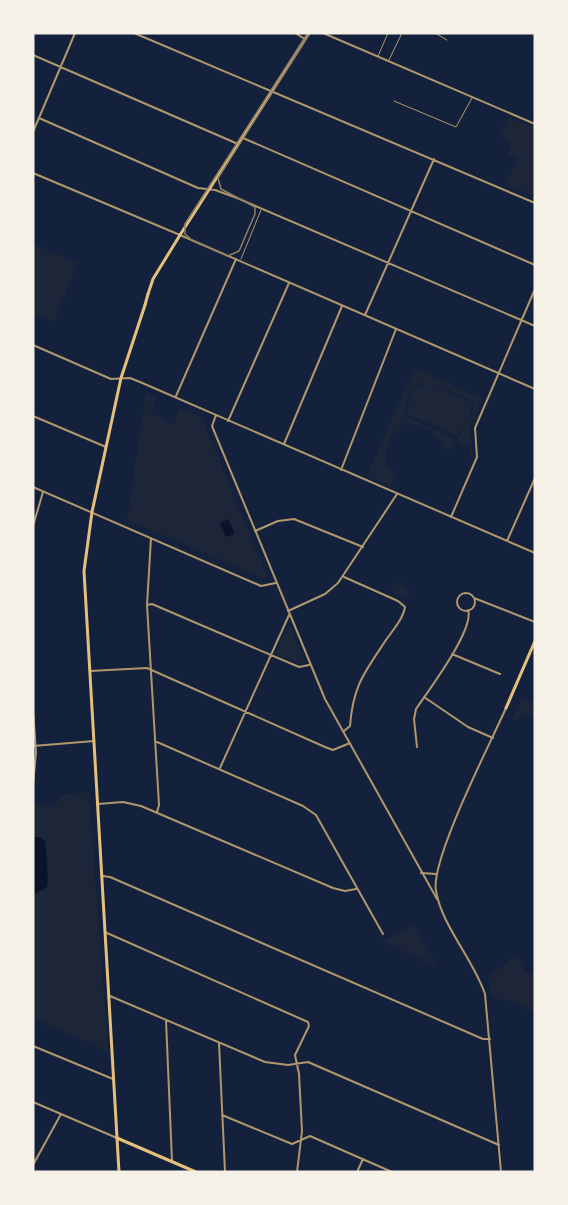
<svg xmlns="http://www.w3.org/2000/svg" width="568" height="1205" font-family="Ubuntu,sans-serif">
<style>
.green{fill:#1d2539}
.water{fill:#0b132b}
.lines{fill:none;stroke-linecap:round;stroke-linejoin:round}
.service{stroke:#b1986c;stroke-width:1}
.minor{stroke:#b1986c;stroke-width:2}
.tertiary{stroke:#b1986c;stroke-width:2}
.secondary{stroke:#e5c07b;stroke-width:3}
.primary{stroke:#e5c07b;stroke-width:3}
.tram{stroke:#918062;stroke-width:1.5}
</style>
<rect width="100%" height="100%" fill="#14213d"/>
<path class="green" d="M509,117L535,128V196L505,185L518,159L508,154L510,141L499,135Z
M33,244L78,263L54,322L33,313Z
M414,368L483,399L470,428L473,454L472,457L469,456L470,445L462,446L458,441C461,428 479,417 472,400L429,384L473,403L466,427L456,435L407,414L408,405L416,387L427,384L419,383C411,390 403,405 406,416L455,439L451,450L442,447L443,443L433,435L434,431L406,422L392,436L385,453L388,455L384,464L397,475L390,486L369,477V471Z
M146,393L157,398L150,413L166,420L165,422L173,425L180,408L202,418L267,577L264,579L127,520Z
M397,581L410,590L406,598L390,591Z
M290,625L305,661L303,665L276,653L287,626Z
M522,698L535,703V719L528,714L515,720L512,719Z
M89,792L108,1051L33,1018V803L53,806L64,794Z
M414,924L438,968L383,941Z
M514,957L520,960L525,971L535,975V1012L512,1001L492,998L488,976Z"/>
<path class="water" d="M228,519L235,534L226,537L220,523Z
M33,837H40L45,841C46,849 49,882 47,887L33,895Z"/>
<g class="lines">
<path class="service" d="M435,33L447,40
M378,56L388,33
M389,60L402,33
M394,101L456,127L472,98
M241,259L261,210"/>
<path class="minor" d="M134,33L535,203
M295,33L305,39
M323,33L535,124
M534,33H535
M33,55L238,144
M39,118L198,188L215,190L237,198L535,326
M33,132L75,33
M243,138L535,265
M33,173L180,235
M365,315L434,159
M33,345L111,379L130,378L140,382L535,553
M176,396L236,259
M216,415L212,426L325,699L437,899
M33,416L106,447
M228,421L289,283
M284,444L342,306
M341,470L396,329
M33,487L261,586L276,583
M451,517L477,457L475,428L535,289
M33,526L43,492
M255,531L278,521L294,519L363,547
M151,538L147,605L159,805L157,812
M507,541L535,478
M344,577L398,601L405,607C403,619 393,630 386,640C364,673 353,686 350,726L344,731
M457 602a9 9 0 1 1 18 0a9 9 0 1 1-18 0Z
M474,598L535,622
M147,605L152,604L299,667L309,665
M288,611L325,594L338,583L397,494
M452,654L500,674
M90,671L147,668L325,747L333,750L350,743
M424,697L468,727L493,738
M33,710L36,752L33,786
M157,742L303,806L316,815L383,934
M33,746L94,741
M417,747L414,719L416,709C428,691 475,629 468,610
M220,768L289,615
M98,804L123,802L141,806L333,888L345,891L356,889
M103,876L110,877L483,1039H490
M107,933L308,1022L309,1026L295,1055L299,1074L302,1131L297,1172
M110,996L265,1062L288,1065L308,1062L499,1145
M166,1020L172,1161
M219,1043L225,1172
M33,1046L113,1079
M33,1102L117,1138
M222,1115L292,1144L310,1136L392,1172
M33,1165L61,1114
M357,1172L363,1159"/>
<path class="tertiary" d="M180,235L535,389
M421,873L436,874
M501,1172L485,994C473,959 442,926 436,891C430,860 491,742 506,708"/>
<path class="secondary" d="M180,235L309,33
M145,305L148,294
M117,1138L196,1172"/>
<path class="primary" d="M148,294L153,279L180,235
M506,708L535,641
M119,1172L84,571L92,512L121,378L145,305"/>
<path class="tram" d="M308,33L185,224V234L193,241L228,256L239,251L255,214V207L221,189L218,178L310,33"/>
</g>
<rect width="568" height="1205" fill="none" stroke="#f6f1e7" stroke-width="69"/>
</svg>
